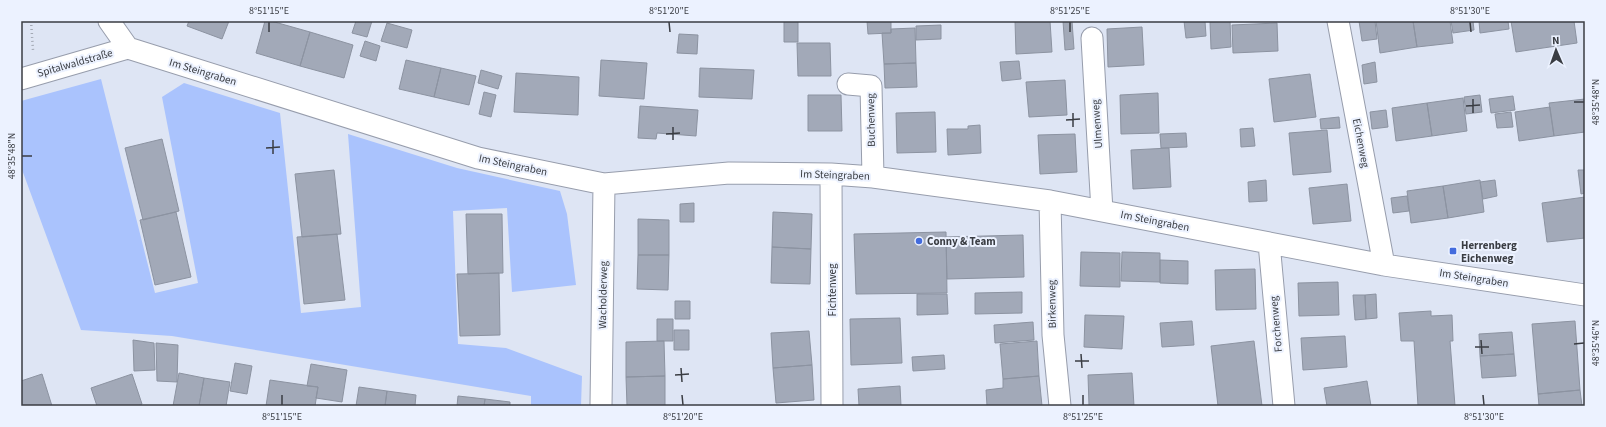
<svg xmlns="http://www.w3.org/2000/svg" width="1606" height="427" font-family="'Source Sans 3',sans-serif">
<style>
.green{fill:#aac3fd}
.building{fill:#a2a9b8;stroke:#8c93a1}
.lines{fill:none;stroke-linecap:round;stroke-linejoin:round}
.street-casing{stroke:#979dac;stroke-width:23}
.path{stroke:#a3a9b4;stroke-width:2.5;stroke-dasharray:1 3;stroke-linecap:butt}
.street{stroke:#fff;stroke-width:21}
.ticks{fill:none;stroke:#3a3d43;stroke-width:1.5}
.poi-dot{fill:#436bdd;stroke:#ecf2ff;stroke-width:1.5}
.labels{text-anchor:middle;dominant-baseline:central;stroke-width:4;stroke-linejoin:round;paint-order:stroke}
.street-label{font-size:11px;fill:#3a3d43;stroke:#ecf2ff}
.poi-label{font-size:11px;font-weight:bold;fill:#3a3d43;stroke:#ecf2ff;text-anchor:start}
.neatline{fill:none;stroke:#3a3d43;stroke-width:1.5}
.ticks-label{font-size:10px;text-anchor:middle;fill:#3a3d43}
</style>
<rect width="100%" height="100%" fill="#dee5f4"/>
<path class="green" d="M101,79L155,293L198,283L162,97L184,83L280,113L301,313L361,307L348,134L457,168L560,191L567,214L576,285L512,292L507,208L453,211L458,344L506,348L582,376L581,406H531V396L172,336L81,330L21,167V101Z"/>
<path class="building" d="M189,21H229L222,39L187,26Z
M265,21H271L310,32L300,66L256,53Z
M356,21H372L367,37L352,33Z
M784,21H798V42H784Z
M867,21H891V33L868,34Z
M1015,21H1050L1052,52L1016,54Z
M1063,21H1072L1074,49L1065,50Z
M1184,21H1205L1206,36L1186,38Z
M1230,21L1231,47L1211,49L1210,22Z
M1359,21H1375L1377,39L1362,41Z
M1376,21H1413L1417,47L1380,53Z
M1413,21H1450L1453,43L1417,47Z
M1451,21H1473L1474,30L1453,33Z
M1479,21H1508L1509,29L1480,33Z
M1511,21H1574L1577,43L1516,52Z
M387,23L412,30L407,48L381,41Z
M1277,23L1278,51L1233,53L1232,25Z
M941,25V39L916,40V26Z
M1142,27L1144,65L1108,67L1107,29Z
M915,28L916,63L884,64L882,33H891V29Z
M310,32L353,45L344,78L300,66Z
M679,34L698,35L697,54L677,53Z
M365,41L380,46L376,61L360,56Z
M797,43H830L831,76H798Z
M406,60L441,68L434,97L399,89Z
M601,60L647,63L644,99L599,96Z
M1019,61L1021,79L1002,81L1000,62Z
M1375,62L1377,82L1364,84L1362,65Z
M916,63L917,87L885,88L884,64Z
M441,68L476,76L469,105L434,97Z
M700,68L754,70L752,99L699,97Z
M481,70L502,76L498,89L478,83Z
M516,73L579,77L578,115L514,112Z
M1310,74L1316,117L1274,122L1269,79Z
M1065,80L1067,115L1029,117L1026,82Z
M484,92L496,95L491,117L479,114Z
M1158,93L1159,133L1121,134L1120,95Z
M808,95H841L842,131H808Z
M1480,95L1482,112L1466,114L1464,97Z
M1513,96L1515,110L1491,113L1489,99Z
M1463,98L1467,131L1432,136L1427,103Z
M1585,99V132L1554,136L1549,103Z
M1427,103L1432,136L1396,141L1392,108Z
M640,106L698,110L696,136L657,133L656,139L638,138Z
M1550,107L1554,136L1519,141L1515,112Z
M1386,110L1388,127L1372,129L1370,112Z
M935,112L936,152L897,153L896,113Z
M1511,112L1513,127L1497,128L1495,114Z
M1339,117L1340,128L1321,129L1320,119Z
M980,125L981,153L948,155L947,129H968V126Z
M1253,128L1255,146L1241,147L1240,129Z
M1327,130L1331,172L1293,175L1289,133Z
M1186,133L1187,147L1161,148L1160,134Z
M1075,134L1077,172L1040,174L1038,135Z
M162,139L179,211L143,220L125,148Z
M1169,148L1171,187L1133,189L1131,150Z
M334,170L341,234L302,237L295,174Z
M1578,170H1585V193L1581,194Z
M1266,180L1267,201L1249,202L1248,182Z
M1480,180L1484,212L1448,218L1443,186Z
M1495,180L1497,196L1483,199L1480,182Z
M1347,184L1351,221L1313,224L1309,188Z
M1443,186L1448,218L1411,223L1407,191Z
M1407,196L1409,211L1393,213L1391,198Z
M1585,197V238L1547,242L1542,203Z
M694,203V222H680V204Z
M176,212L191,277L155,285L140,220Z
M773,212L812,214L811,249L772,247Z
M466,214H502L503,273L468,274Z
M638,219L669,220V255H638Z
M946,232L947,293L856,294L854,234Z
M337,234L345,300L304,304L297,237Z
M1023,235L1024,277L947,279L946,237Z
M772,247L811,249L810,284L771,283Z
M1081,252L1120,253V287L1080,286Z
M1122,252L1160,253V282L1121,281Z
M638,255H669L668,290L637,289Z
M1160,260L1188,261V284L1160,283Z
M1255,269L1256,309L1216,310L1215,270Z
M499,273L500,335L460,336L457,274Z
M1338,282L1339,315L1299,316L1298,283Z
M1022,292V313L975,314V293Z
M917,294H947L948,314L917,315Z
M1376,294L1377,318L1366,319L1365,295Z
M1353,295H1365L1366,319L1355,320Z
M675,301H690V319H675Z
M1431,311V316L1452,315L1453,341H1450L1455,406H1418L1414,341H1401L1399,313Z
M1085,315L1124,316L1122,349L1084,347Z
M900,318L902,363L851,365L850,319Z
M657,319H673V341H657Z
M1192,321L1194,345L1162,347L1160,323Z
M1575,321L1580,390L1538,394L1532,324Z
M1033,322L1034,340L995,343L994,325Z
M674,330H689V350H674Z
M809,331L812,365L773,368L771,333Z
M1512,332L1514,354L1480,356L1479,334Z
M1345,336L1347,367L1303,370L1301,338Z
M133,340L154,343L155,370L134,371Z
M664,341L665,376L626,377V342Z
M1037,341L1039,376L1003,379L1000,344Z
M1254,341L1262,406H1218L1211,346Z
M156,343L178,345L177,382L157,381Z
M1514,354L1516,376L1482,378L1480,356Z
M944,355L945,369L913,371L912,357Z
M235,363L252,366L247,394L230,391Z
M311,364L347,370L342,402L316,398L318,387L307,386Z
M812,365L814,400L776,403L773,368Z
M179,373L204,378L199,406H173Z
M1132,373L1134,406H1089L1088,375Z
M42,374L52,406H21V381Z
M132,374L142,404L138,406H97L91,388Z
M665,376V406H627L626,377Z
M1039,376L1042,406H987L986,390L1003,388V379Z
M204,378L230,382L226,406H199Z
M270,380L318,387L315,406H266Z
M1367,381L1371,406H1327L1324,388Z
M900,386L901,406H859L858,389Z
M359,387L387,391L385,406H356Z
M1580,390L1582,406H1539L1538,394Z
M387,391L416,395L415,406H385Z
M458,396L485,399L484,406H457Z
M485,399L510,402V406H484Z"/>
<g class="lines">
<g class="street-casing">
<path id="street" d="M109,21L128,48L478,158L604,184L729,173L831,174L873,177L1050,201L1384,265L1585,295
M1338,21L1384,265
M1092,38L1102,211
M21,79L128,48
M848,84L871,86L873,177
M831,174L832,406
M1050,201L1053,335L1060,406
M1269,243L1284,406
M601,406L604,184"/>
</g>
<path class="path" d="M31,21L33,50"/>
<use href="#street" class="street"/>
</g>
<path class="ticks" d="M269,22V32M669,22L670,32M1070,22V32M1470,22L1471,32M1473,99V113M1574,102H1584M1466,106L1480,105M1073,113V127M1066,120L1080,119M673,127V140M666,134L680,133M273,140V154M266,148L280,147M22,156H32M1481,340L1482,354M1574,344L1584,343M1475,347H1489M1081,354L1082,368M1075,361H1089M681,368L682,382M675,375L689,374M282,395V405M682,395L683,405M1083,395V405M1483,395L1484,405"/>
<g class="poi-dot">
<circle cx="919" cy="241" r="4"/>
<rect x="1449" y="247" width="8" height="8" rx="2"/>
</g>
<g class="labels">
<g class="street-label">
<text transform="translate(75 63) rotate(-16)">Spitalwaldstraße</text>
<text transform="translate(203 72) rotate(17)">Im Steingraben</text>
<text transform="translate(871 120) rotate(-91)">Buchenweg</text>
<text transform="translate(1097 124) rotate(-94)">Ulmenweg</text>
<text transform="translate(1361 143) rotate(79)">Eichenweg</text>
<text transform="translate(513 165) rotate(12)">Im Steingraben</text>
<text transform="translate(835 175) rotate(2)">Im Steingraben</text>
<text transform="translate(1155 221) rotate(11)">Im Steingraben</text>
<text transform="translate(1474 278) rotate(9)">Im Steingraben</text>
<text transform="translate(832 290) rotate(-90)">Fichtenweg</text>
<text transform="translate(603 295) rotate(-89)">Wacholderweg</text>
<text transform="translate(1052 304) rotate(-91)">Birkenweg</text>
<text transform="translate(1276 324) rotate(-95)">Forchenweg</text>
</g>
<g class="poi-label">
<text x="927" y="241">Conny &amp; Team</text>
<text x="1461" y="245">Herrenberg<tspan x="1461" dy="13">Eichenweg</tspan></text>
</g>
</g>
<rect width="1606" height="427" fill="none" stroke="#ecf2ff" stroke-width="44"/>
<g transform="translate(1556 50) rotate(358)" stroke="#ecf2ff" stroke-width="3" paint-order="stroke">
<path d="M0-3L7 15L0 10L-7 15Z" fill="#3a3d43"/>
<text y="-6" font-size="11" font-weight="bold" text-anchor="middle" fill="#3a3d43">N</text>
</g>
<rect x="22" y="22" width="1562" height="383" class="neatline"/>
<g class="ticks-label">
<text x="269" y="14">8°51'15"E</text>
<text x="669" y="14">8°51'20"E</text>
<text x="1070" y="14">8°51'25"E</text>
<text x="1470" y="14">8°51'30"E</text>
<text transform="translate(1595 102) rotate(-90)" y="4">48°35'48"N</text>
<text transform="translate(11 156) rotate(-90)" y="4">48°35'48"N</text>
<text transform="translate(1595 343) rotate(-90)" y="4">48°35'46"N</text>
<text x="282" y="420">8°51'15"E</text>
<text x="683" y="420">8°51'20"E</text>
<text x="1083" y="420">8°51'25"E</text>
<text x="1484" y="420">8°51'30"E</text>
</g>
</svg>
